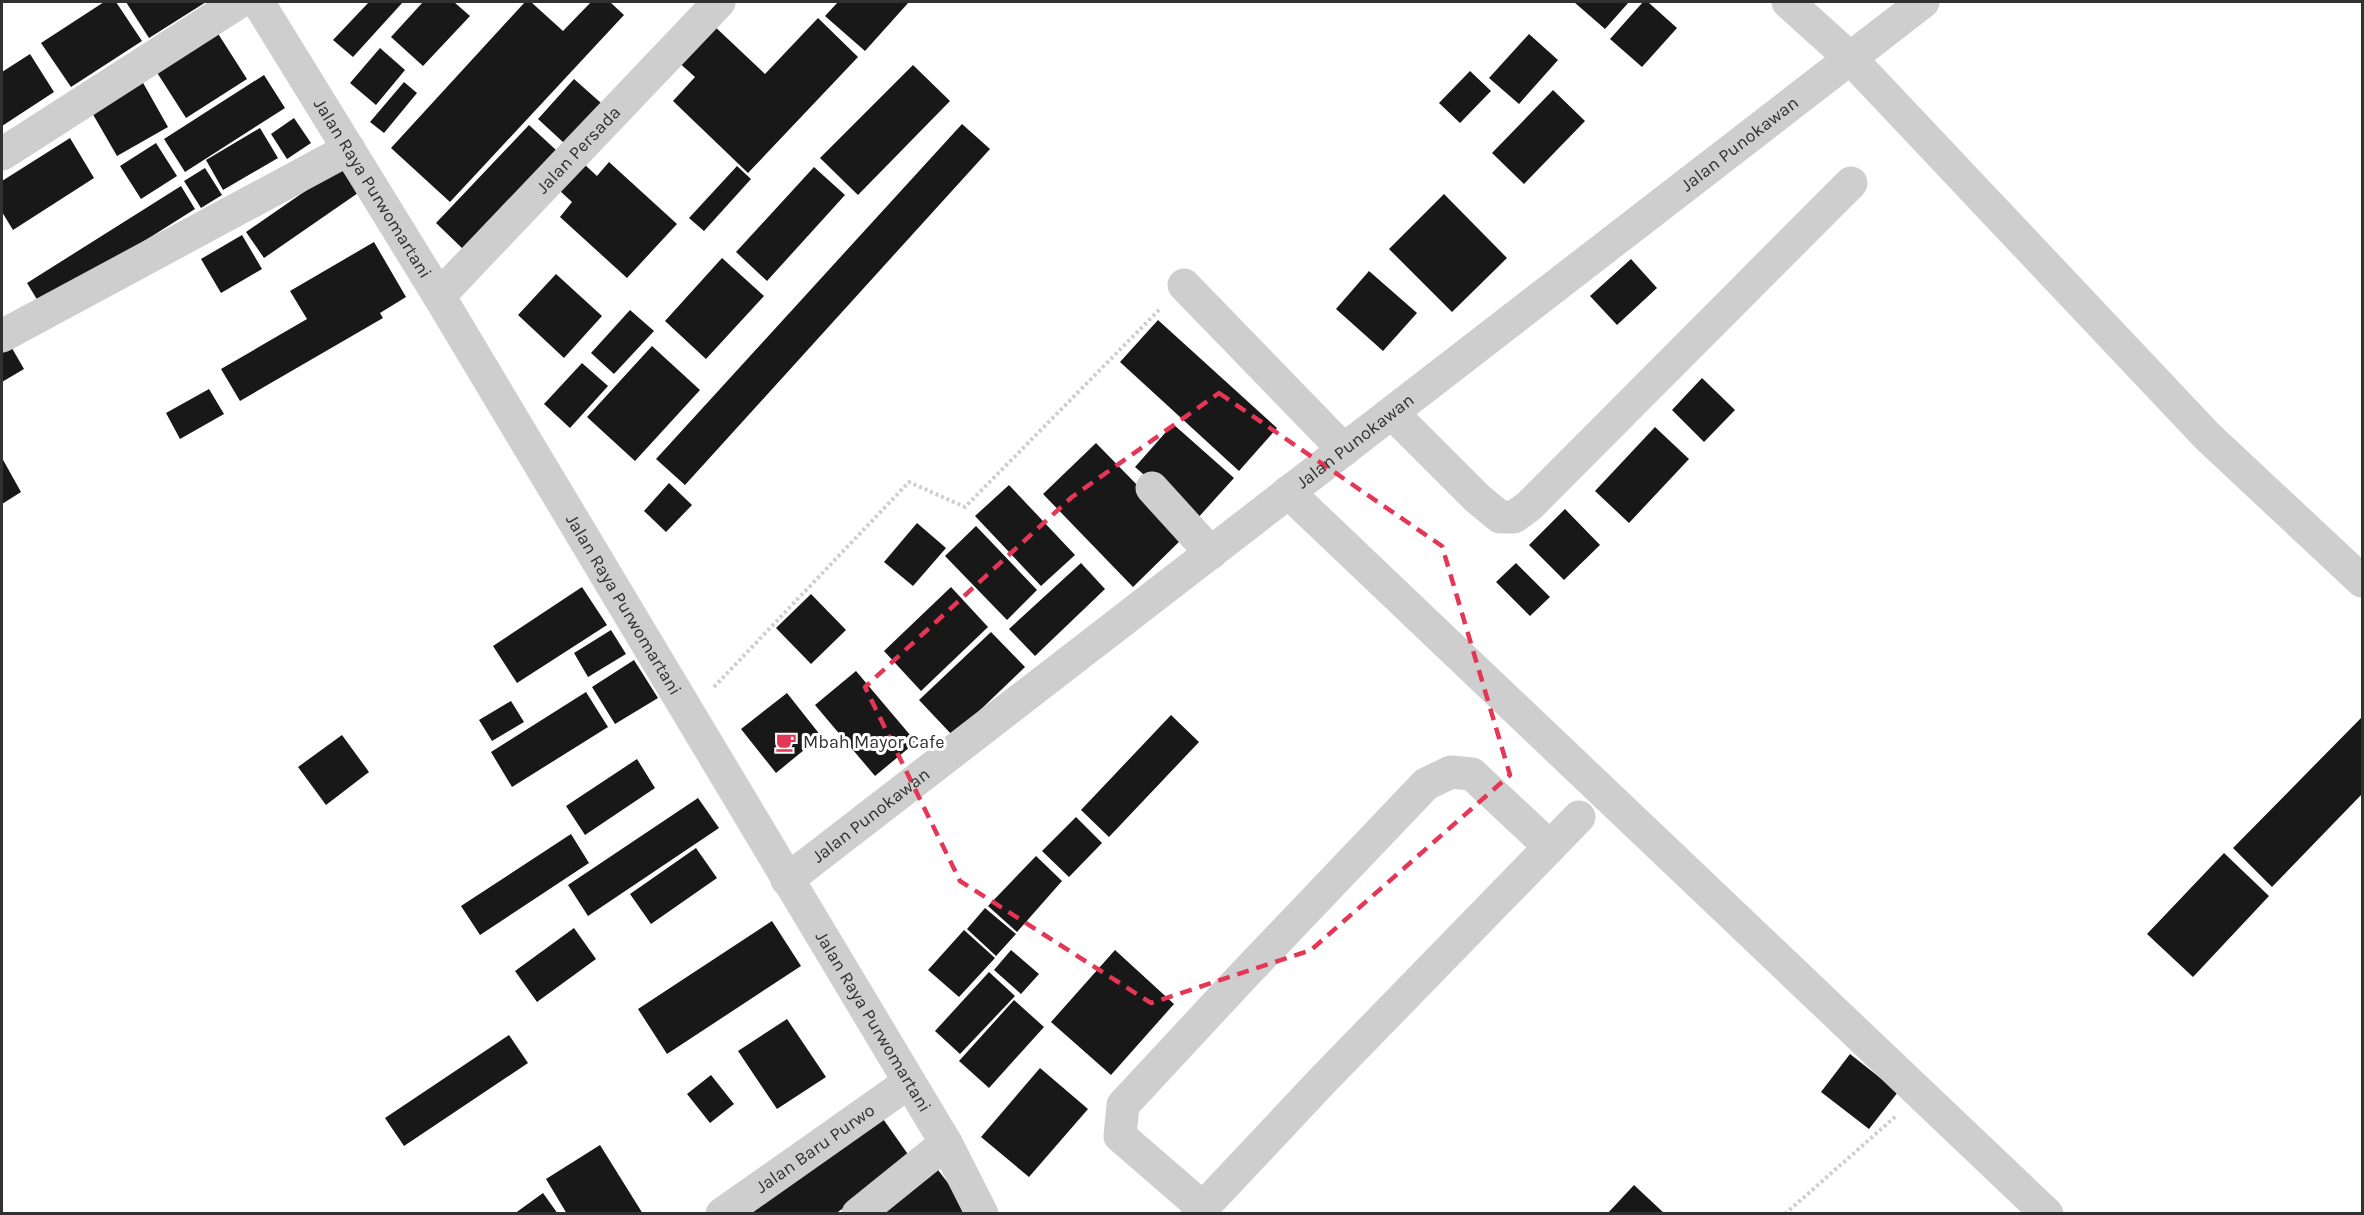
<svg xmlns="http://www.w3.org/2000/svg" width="2364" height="1215" font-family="Karla,sans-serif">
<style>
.building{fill:#181818}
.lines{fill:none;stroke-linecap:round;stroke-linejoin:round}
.path{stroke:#cecece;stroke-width:4;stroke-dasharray:3 3;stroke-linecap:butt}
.minor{stroke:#cecece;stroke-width:33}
.marked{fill:none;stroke:#e63656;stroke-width:4.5;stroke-dasharray:12 8;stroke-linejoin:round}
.labels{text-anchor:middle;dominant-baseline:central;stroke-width:6;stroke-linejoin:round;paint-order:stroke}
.street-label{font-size:18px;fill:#313131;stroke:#fff}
.poi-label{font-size:18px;fill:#313131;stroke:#fff;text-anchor:start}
</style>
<rect width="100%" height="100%" fill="#fff"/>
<path class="building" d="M104,2H116L142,41L71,87L41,43Z
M126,2H206L149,38Z
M369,2H403L353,57L333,40Z
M423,2H454L470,16L423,66L391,37Z
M525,2H531L563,31L591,2H610L624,15L450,202L391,148Z
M838,2H909L865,51L825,16Z
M1574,2H1629L1605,29Z
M1643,2H1648L1677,28L1642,67L1610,39Z
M818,18L858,57L748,173L673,101L695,77L676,60L711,23L765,74Z
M217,32L247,79L186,118L156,71Z
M1529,34L1558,60L1519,104L1489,78Z
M380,48L405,70L376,105L350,83Z
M30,54L54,92L2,126V72Z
M913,65L950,101L858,195L820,158Z
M1470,71L1491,91L1460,123L1439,103Z
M264,75L285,108L185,172L164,139Z
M574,79L601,103L564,143L538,119Z
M142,81L168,127L117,156L91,111Z
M404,82L417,93L384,133L370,122Z
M1553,90L1585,121L1524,184L1492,153Z
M294,118L311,143L287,159L271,134Z
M962,124L990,149L685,485L656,459Z
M529,125L556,150L463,249L436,223Z
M260,128L278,158L223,190L206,160Z
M70,138L94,178L13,230L2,212V181Z
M156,143L177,176L141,199L120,166Z
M609,162L677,224L627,278L560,217L572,202L560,191L584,164L597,176Z
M737,166L751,179L704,231L689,218Z
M340,167L358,193L264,258L246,232Z
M814,167L845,195L767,281L736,252Z
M205,168L222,195L201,208L184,181Z
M181,186L195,209L41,306L27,283Z
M1444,194L1507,258L1452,312L1389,249Z
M242,235L262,269L221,293L201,259Z
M374,242L406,297L380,313L383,318L240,401L221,369L307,319L290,291Z
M722,258L764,296L706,359L665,321Z
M1631,259L1657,288L1617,325L1590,296Z
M1369,271L1417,313L1383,351L1336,309Z
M556,274L602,316L564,358L518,315Z
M630,310L654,331L614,374L591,353Z
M1158,320L1277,428L1239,471L1120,362Z
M5,336L24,369L2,382V338Z
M652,346L700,390L635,461L587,417Z
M582,363L608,386L570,428L544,404Z
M1702,378L1735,410L1704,442L1672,410Z
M209,389L224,414L180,439L166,413Z
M1173,424L1234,478L1196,520L1135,467Z
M1655,427L1689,459L1629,523L1595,491Z
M1096,443L1186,535L1133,587L1043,494Z
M2,458L21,492L2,504Z
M669,483L692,505L666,532L644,511Z
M1009,485L1075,555L1041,586L975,516Z
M1565,509L1600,545L1564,580L1529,545Z
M917,523L946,548L913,586L884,562Z
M976,526L1037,590L1007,620L945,556Z
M1081,563L1105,589L1035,656L1009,629Z
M1516,563L1550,597L1530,616L1496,582Z
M582,587L607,625L517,683L493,646Z
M951,587L988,627L921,691L884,651Z
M811,594L846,630L811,664L776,628Z
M611,630L626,654L588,677L574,653Z
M991,632L1025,667L953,736L919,700Z
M634,660L658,698L615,724L592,687Z
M856,671L916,742L875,776L815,705Z
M586,692L608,727L512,787L491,752Z
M787,693L821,736L776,773L741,729Z
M511,701L524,722L492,741L479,720Z
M1171,715L1199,742L1109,837L1081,810Z
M2362,717V794L2272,887L2233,848Z
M342,735L369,772L326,805L298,767Z
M637,759L655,788L585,835L566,806Z
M698,798L719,828L588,916L568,885Z
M1076,817L1102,843L1069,877L1042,851Z
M571,834L589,863L480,935L461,906Z
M696,848L717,878L651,924L630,894Z
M2224,853L2269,896L2193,977L2147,934Z
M1036,856L1062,881L1017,932L988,906Z
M985,908L1016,934L996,956L967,929Z
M772,921L801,966L667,1054L638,1009Z
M574,928L596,959L537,1002L515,971Z
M964,930L995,958L959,997L928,970Z
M1011,950L1039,974L1021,994L994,970Z
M1115,950L1174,1004L1111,1075L1051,1022Z
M989,972L1015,996L960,1054L935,1031Z
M1014,1000L1044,1027L989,1088L959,1061Z
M787,1019L826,1077L777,1109L738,1051Z
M509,1035L528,1063L404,1146L385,1118Z
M1850,1054L1898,1092L1869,1129L1821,1092Z
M1040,1068L1088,1109L1029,1177L981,1137Z
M711,1075L734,1104L710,1123L687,1094Z
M881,1116L912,1160L835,1214H740Z
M600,1145L643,1214H567L546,1179Z
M935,1166L967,1208L959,1214H872Z
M1634,1185L1665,1214H1607Z
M543,1193L558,1214H514Z"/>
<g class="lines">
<path class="path" d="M714,687L909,482L965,507L1160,309
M1785,1214L1896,1116"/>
<g class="minor">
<path id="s1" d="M258,2L439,296L946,1143L982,1214"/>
<path d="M1788,2L1850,58L2207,436L2362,581"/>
<path d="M2,154L239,2"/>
<path d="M1184,285L1344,450"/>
<path id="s2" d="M439,296L719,2"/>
<path d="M2,336L349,149"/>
<path d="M1392,413L1477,498L1500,517H1514L1529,506L1851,183"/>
<path d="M1152,488L1211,553"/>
<path d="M1288,492L2047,1214"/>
<path id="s3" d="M787,880L1923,2"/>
<path d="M1202,1207L1120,1136L1123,1105L1241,978L1426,784L1451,772L1472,774L1550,847"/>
<path id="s4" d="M722,1214L908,1083"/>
<path d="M858,1214L946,1143"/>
<path d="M1197,1214L1323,1080L1579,817"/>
</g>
</g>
<path class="marked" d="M1219,393L1442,546L1510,775L1311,950L1151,1003L960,881L865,687L1072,497Z"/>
<defs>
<g id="cafe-bare" transform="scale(1.62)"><path d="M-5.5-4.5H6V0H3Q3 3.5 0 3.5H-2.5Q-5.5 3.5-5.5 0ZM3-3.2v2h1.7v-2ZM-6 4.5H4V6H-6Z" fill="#e63656" stroke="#fff" stroke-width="2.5" paint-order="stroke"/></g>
</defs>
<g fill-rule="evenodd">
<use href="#cafe-bare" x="786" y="742"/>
</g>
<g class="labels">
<g class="street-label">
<text stroke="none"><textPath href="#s3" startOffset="1204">Jalan Punokawan</textPath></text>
<text stroke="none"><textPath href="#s2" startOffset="202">Jalan Persada</textPath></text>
<text stroke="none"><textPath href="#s1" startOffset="219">Jalan Raya Purwomartani</textPath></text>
<text stroke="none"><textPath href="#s3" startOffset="718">Jalan Punokawan</textPath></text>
<text stroke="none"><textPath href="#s1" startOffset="705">Jalan Raya Purwomartani</textPath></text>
<text stroke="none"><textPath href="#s3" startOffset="106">Jalan Punokawan</textPath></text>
<text stroke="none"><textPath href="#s1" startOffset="1191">Jalan Raya Purwomartani</textPath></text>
<text stroke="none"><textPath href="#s4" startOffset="114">Jalan Baru Purwo</textPath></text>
</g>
<g class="poi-label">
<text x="803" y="742">Mbah Mayor Cafe</text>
</g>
</g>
<rect width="2364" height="1215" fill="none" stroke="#313131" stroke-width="6"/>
</svg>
